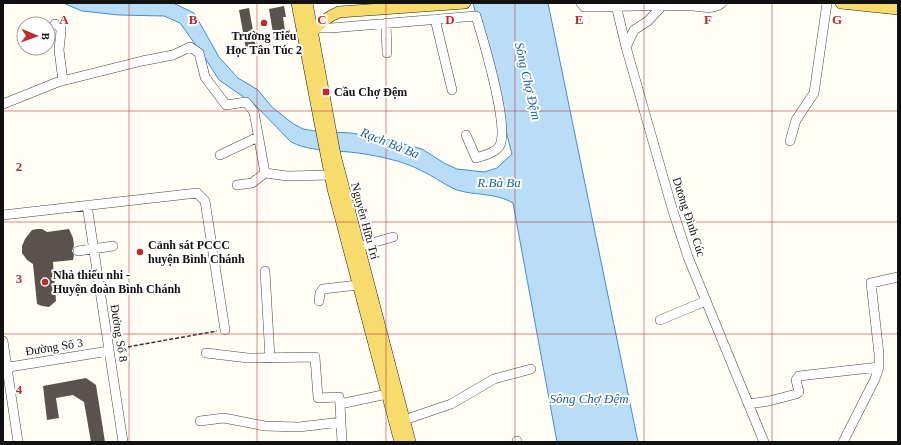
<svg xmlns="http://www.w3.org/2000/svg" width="901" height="445" font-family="Georgia,serif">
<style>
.water{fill:#b9ddf6;stroke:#418fcd}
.building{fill:#59524d}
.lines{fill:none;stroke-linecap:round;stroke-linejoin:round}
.minor-casing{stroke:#444;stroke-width:10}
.major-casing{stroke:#222;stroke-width:12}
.path{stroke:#333;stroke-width:1.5;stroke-dasharray:4 2;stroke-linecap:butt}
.minor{stroke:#fff;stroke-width:9}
.major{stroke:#f7db6d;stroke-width:11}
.grid{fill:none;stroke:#c1282a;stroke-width:1;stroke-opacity:0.55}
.poi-dot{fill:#c1282a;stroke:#fff;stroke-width:1.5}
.labels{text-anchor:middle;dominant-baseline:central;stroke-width:4;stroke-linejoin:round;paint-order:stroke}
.poi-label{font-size:12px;font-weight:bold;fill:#111;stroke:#fff;text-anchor:start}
.street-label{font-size:12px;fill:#111;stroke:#fff}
.water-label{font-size:13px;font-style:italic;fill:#1961a3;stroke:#fff}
.grid-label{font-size:13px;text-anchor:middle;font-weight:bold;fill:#c1282a;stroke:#fff;stroke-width:4;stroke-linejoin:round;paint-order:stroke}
</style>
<rect width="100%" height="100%" fill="#fffdf4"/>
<path class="water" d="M63,3H173L194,13L219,57L238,78L258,90L272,107L292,123L303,129L315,131L351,133L386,139L422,149L444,163L457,169L484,172L497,168L512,154L473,3H548L638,442H557L513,203C494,192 476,196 457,190C449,187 442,182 435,178C423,171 407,163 393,160C375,155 355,152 336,151C320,150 305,149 291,142L254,104L219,80L205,58L180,23L164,16L119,15L82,11Z"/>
<path class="building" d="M284,6L286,17H283L286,37L274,39L269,9Z
M249,8L256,48L246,49L239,10Z
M37,229H42L47,232L69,229L73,238L74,246L72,251L74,255L73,260L53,262L56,301L49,307L42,306L37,304L33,264L27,260L22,253V246L25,239L32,230Z
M86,378L96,385L105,442H91L84,402L73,395L56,398L59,418L47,420L43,386Z"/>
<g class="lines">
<g class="minor-casing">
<path id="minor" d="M581,3L584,7C620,7 656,4 693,6C703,7 713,10 722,3
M616,5L626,47
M663,5L648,21L634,30L626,47L672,208L688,257L764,442
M435,19L452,90
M386,23L387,53
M55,24L61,28V31L59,50L63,81
M316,28H331L476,16C483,39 509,126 500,145C497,152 483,156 476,158L466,135
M3,104L58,82L142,61L173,55L190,47L199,53L205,77L226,105L246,102L254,112L265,173
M790,141L796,120L814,93L827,3
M220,155L258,137
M237,185L252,183L265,173L287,176L331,175
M87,205L123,442
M3,215L197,193L205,201L225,330
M358,247L393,237
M78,251L113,246
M265,271L270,358
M319,301L320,293L323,289L358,285
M660,320L706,301
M3,341L18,442
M206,353L248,358L315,357L318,398L339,397L340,404
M3,368L109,351
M749,404L769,401L796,394L799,392L796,380L799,376L879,367
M404,420L451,404L494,379L531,369
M200,421L224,418L265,426L299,427L341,422
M342,442L340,404L387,394
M517,442V441
M843,442L875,379L879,367V354L871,283L898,277"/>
</g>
<g class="major-casing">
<path id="major" d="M297,3L320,123L333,189L400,442
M307,3L335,155L410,442
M841,3L898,9
M312,33C319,23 327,17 339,12L465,3"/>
</g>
<path class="path" d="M116,349L217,331"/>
<use href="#minor" class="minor"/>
<use href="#major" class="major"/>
</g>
<path class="grid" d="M129,3V442M257,3V442M386,3V442M515,3V442M644,3V442M772,3V442M3,111H898M3,222H898M3,334H898"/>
<g class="poi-dot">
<circle cx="264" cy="23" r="4"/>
<rect x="322" y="88" width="8" height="8" rx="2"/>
<circle cx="140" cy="252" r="4"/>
<circle cx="45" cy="282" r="4"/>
</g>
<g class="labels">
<g class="poi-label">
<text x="264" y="36" text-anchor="middle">Trường Tiểu<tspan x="264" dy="14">Học Tân Túc 2</tspan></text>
<text x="334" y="92">Cầu Chợ Đệm</text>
<text x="148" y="245">Cảnh sát PCCC<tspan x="148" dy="14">huyện Bình Chánh</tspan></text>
<text x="53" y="275">Nhà thiếu nhi -<tspan x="53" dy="14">Huyện đoàn Bình Chánh</tspan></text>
</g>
<g class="street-label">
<text transform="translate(689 217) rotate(72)">Dương Đình Cúc</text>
<text transform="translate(365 221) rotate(75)">Nguyễn Hữu Trí</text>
<text transform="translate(119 333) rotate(81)">Đường Số 8</text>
<text transform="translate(54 347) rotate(-9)">Đường Số 3</text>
</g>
<g class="water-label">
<text transform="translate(528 81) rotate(77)">Sông Chợ Đệm</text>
<text transform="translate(390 143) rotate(22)">Rạch Bà Ba</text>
<text x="499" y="182">R.Bà Ba</text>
<text x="589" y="398">Sông Chợ Đệm</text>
</g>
</g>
<g class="grid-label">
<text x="64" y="24">A</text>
<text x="193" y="24">B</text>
<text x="322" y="24">C</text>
<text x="450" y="24">D</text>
<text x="579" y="24">E</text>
<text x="708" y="24">F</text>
<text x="837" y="24">G</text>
<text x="19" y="171">2</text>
<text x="19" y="283">3</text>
<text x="19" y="394">4</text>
</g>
<rect width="901" height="445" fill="none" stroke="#111111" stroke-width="8"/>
<g transform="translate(36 36) rotate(92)"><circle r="19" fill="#ffffff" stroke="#a0a0a0"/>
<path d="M0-3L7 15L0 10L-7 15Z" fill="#c1282a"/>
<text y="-6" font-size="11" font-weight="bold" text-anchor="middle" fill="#111111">B</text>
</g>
</svg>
